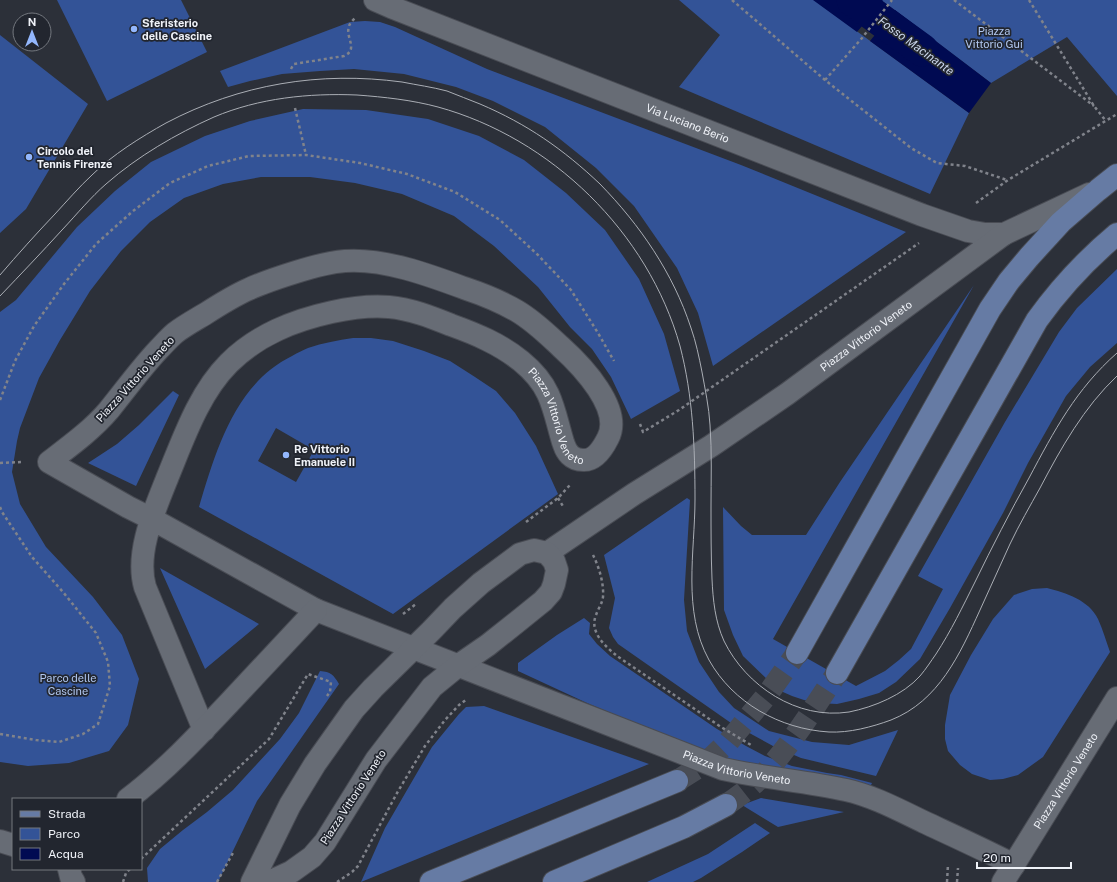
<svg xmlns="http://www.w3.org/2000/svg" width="1117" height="882" font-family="'Public Sans',sans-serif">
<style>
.green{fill:#335397;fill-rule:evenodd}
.water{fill:#000a52}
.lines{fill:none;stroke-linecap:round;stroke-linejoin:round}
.canal{stroke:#000a52;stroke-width:33}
.major-tunnel{stroke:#494d56;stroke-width:22;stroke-dasharray:22 11;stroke-linecap:butt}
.minor-casing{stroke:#494c54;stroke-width:24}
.major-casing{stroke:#494c54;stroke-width:24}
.path{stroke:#80838b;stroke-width:2.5;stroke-dasharray:3 3;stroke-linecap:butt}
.minor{stroke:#676c75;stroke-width:22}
.major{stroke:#667ba4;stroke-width:22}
.tram{stroke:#aaaeb5;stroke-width:1}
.poi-dot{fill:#93b7fd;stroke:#22262f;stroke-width:1.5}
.labels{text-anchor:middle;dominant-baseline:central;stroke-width:3.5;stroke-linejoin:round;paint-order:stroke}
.poi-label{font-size:11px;font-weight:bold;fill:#eff2f8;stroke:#22262f;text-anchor:start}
.park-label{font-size:11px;fill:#b1c7f0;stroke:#22262f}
.street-label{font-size:11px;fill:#eff2f8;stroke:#22262f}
.water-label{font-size:12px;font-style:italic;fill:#ccd7ed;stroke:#22262f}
</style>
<rect width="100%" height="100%" fill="#2c3039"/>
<path class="green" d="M57,0H181L207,52L107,101Z
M679,0H814L969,113L930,194L679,87L720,35Z
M881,0H1117V96L1067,37L991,83Z
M365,21L380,22L395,27L487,69L741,165L906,232L713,366L698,313L677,268L634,206L596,168L545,127L493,101L456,87L404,74L354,69L320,71L282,74L250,81L228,87L220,71L350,22Z
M0,35L88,104L26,209L0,233Z
M303,109L366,110L428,119L479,136L524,160L566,193L605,230L639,279L664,334L680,391L631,419L611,377L592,349L570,327L538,287L494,246L454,216L402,194L355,183L310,177H261L223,184L184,198L150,222L121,251L90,291L60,340L39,378L20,428L17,441L12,472L20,504L46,547L93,597L122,635L139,679L128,725L109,751L69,763L28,766L0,762V312L16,300L77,227L115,191L151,162L205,136L250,121Z
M1117,269V343L1090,367L1066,396L1028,463L1003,513L950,608L920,659L896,682L879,693L859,699L837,704L817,703L804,700L792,696L783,692L772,684L743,656L733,635L724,610L723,507L741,526L752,535H806L840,482L974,285L773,639L856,686L885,671L899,660L911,649L943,589L918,576L1005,422L1059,332L1077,308Z
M353,338H371L393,341L424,351L450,361L475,377L496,391L515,413L536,446L558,494L393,614L199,507C216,450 235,384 292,356C297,353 303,350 308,348C323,343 338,340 353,338ZM276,428L314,450L296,482L258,461Z
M173,391L179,395L136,486L88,463L117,444L139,425Z
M687,498L690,500L684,600L687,631L699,662L719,692L734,708L769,731L812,742L849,745L898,730L876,776L801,758L773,746L731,723L618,644L613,637L609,628L615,598L604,555Z
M160,568L259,624L205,669Z
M1047,588C1066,593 1089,600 1098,619C1103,630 1106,641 1110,652L1043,757L1018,775L1003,779L990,780L972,774L960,765L948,751L945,739V725L950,695L971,655L993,619L1014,595L1032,589Z
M584,618L590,623L589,634L597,644L610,656L717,729L746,746L765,756L792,766L827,773L841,775L872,783L870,787L729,760L644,727L587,703L518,671V663L557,635Z
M320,671C331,672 333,674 339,684L257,801L218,882H148L147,868L160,849L183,830L207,812L233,790L280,739L299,713Z
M484,706L649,764L361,882L385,828L432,747L459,714L466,707Z
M761,798L844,812L778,827L742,805Z
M755,823L770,833L742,852L701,878L693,882H647L708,854Z"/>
<path class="water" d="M813,0H882L883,1L857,32Z
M895,10L991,83L969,113L870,41Z"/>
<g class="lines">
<path class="canal" d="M853,0L922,50"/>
<path class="major-tunnel" d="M677,781L707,762L729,741L767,695L797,653
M726,805C738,797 750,788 760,778C790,747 813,709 837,673"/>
<g class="minor-casing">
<g id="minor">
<path id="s1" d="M375,0L391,7L922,215L968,231L985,234H1004"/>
<path id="s2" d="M547,553L634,494L711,446L787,394L1004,234L1089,194"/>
<path id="s3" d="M204,730L145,587C135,552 155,509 168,476C184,437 199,393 229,363C243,349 260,338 277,330C307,316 355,304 389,307C411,309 431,317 451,325C476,334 500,344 521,361C532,370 542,381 548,394C555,409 558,426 563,442C565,447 565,450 570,455C573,458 577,460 583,460C595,461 603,448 608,438C623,409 582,366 561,347C547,334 534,321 517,311C500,301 482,294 464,288C429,275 383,258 345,261C329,262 312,267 296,272C280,277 264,282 249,289C233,296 219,305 205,314C195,320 184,326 175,333C169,338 164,344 159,349C141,368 126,389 109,410C92,430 70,446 49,462L128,507L152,519L316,610L723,769C763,778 805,781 846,790C873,796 899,810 924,822C954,836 985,850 1014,865"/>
<path d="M128,799C165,771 197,737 229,703C258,672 287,641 316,610"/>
<path d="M0,841L13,845"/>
<path d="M69,869L71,877L74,882"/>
<path d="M252,882L290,805L315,764L354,709L373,688L431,631L453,608L481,583L520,554L534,550L547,553L554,561L557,570L554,584L551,592L543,601L517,622L488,645L459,665L432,687L376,760L325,842L312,857L291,872L269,882"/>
<path id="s4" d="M1003,882L1117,698"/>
</g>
</g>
<g class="major-casing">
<path id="major" d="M797,653L990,309L1009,281L1029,257L1061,222L1098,190L1117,175
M837,673L1037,320C1060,288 1087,259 1117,234
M431,882L677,781
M554,882L684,827L726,805"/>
</g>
<path class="path" d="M732,0L825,80L911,148L937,163L965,166L1007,180
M954,0L1094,106
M1029,0L1094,106L1106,121
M291,69L292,67L294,64L344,56C359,49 345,38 349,26C350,23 353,20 355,18
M825,80L862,38L892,0
M295,108L306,155
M976,203L1008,180L1117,114
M0,400L15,361L34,326L64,284L96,244L133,211L170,183L208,166L249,156L306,155L360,163L407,174L455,192L500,220L538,255L571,290L598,333L614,361
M640,424L643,432L679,410L919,243
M0,463L21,462
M558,498L564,508
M0,507L2,512L32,557L63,592L96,633L108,662L110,686L98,724L83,734L59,742L36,740L0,734
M526,522L558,498L570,485
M593,555C599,567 604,583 603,597C602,604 598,609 596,615C589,632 605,646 617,656L721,727L751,745
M403,614L416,604
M141,859L269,739L308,674L331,682L330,692L327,696
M123,882L126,873L130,869
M217,882L234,851
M337,882L352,872L358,866L397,793L425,746L445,720L459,705L467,699
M947,882L948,864
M957,882L958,868"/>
<use href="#minor" class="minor"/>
<use href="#major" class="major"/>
<path class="tram" d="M0,275C18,254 36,234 55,214C67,201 79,187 92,175C112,155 141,137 166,123C240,84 320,71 402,82C417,85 432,87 447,91C458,95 469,100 480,104C527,124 563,149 600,184C640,225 673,273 691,328C696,342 699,357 702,372C705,389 709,407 710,425C712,452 711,480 711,507C711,531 711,555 712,579C713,600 715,621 724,641C746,686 797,720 849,712C874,707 903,695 920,676C926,669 931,661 936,654C951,631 963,606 975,582C992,547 1010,512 1029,478C1054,431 1076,389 1117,353
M0,296C21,274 42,252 62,230C77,214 91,197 106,184C138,156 176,134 214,117C259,98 309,93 357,95C384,97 412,100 438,107C551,138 648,232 680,346C693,396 695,447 695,499C695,552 682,611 709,660C733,703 780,729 829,732C849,733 872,727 891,720C939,701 960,654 980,610C990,588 1000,566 1010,544C1019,525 1030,506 1040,488C1061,448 1084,407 1117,376"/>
</g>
<g class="poi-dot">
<circle cx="134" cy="29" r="4"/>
<circle cx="29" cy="157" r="4"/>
<circle cx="286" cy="455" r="4"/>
</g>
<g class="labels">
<g class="poi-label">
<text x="142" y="23">Sferisterio<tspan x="142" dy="13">delle Cascine</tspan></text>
<text x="37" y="151">Circolo del<tspan x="37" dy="13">Tennis Firenze</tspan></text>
<text x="294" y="449">Re Vittorio<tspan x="294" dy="13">Emanuele II</tspan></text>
</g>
<g class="park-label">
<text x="994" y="31">Piazza<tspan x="994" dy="13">Vittorio Gui</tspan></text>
<text x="68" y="678">Parco delle<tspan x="68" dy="13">Cascine</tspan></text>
</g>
<g class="street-label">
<text stroke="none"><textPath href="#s1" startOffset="336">Via Luciano Berio</textPath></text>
<text stroke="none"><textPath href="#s2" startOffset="386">Piazza Vittorio Veneto</textPath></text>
<text transform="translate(135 379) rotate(-48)">Piazza Vittorio Veneto</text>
<text stroke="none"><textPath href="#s3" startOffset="785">Piazza Vittorio Veneto</textPath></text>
<text stroke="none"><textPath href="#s3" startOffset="2344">Piazza Vittorio Veneto</textPath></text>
<text stroke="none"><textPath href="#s4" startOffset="119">Piazza Vittorio Veneto</textPath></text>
<text transform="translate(353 797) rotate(-57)">Piazza Vittorio Veneto</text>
</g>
<g class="water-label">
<text transform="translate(916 46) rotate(36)">Fosso Macinante</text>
</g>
</g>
<rect x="12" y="798" width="130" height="72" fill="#22262f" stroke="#74787f"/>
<rect x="20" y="811" width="20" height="6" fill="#667ba4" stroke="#74787f"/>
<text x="48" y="818" font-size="12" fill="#eff2f8">Strada</text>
<rect x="20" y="828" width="20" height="12" fill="#335397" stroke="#74787f"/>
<text x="48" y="838" font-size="12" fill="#eff2f8">Parco</text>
<rect x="20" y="848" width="20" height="12" fill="#000a52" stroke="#74787f"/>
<text x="48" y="858" font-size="12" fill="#eff2f8">Acqua</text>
<g transform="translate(32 32)"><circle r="19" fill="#22262f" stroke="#74787f"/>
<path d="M0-3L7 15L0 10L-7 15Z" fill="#93b7fd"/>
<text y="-6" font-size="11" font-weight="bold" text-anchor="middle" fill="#eff2f8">N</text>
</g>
<path d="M977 862v6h94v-6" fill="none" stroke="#eff2f8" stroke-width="2"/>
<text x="983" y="862" font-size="12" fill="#eff2f8" stroke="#22262f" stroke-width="3" paint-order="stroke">20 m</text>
</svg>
